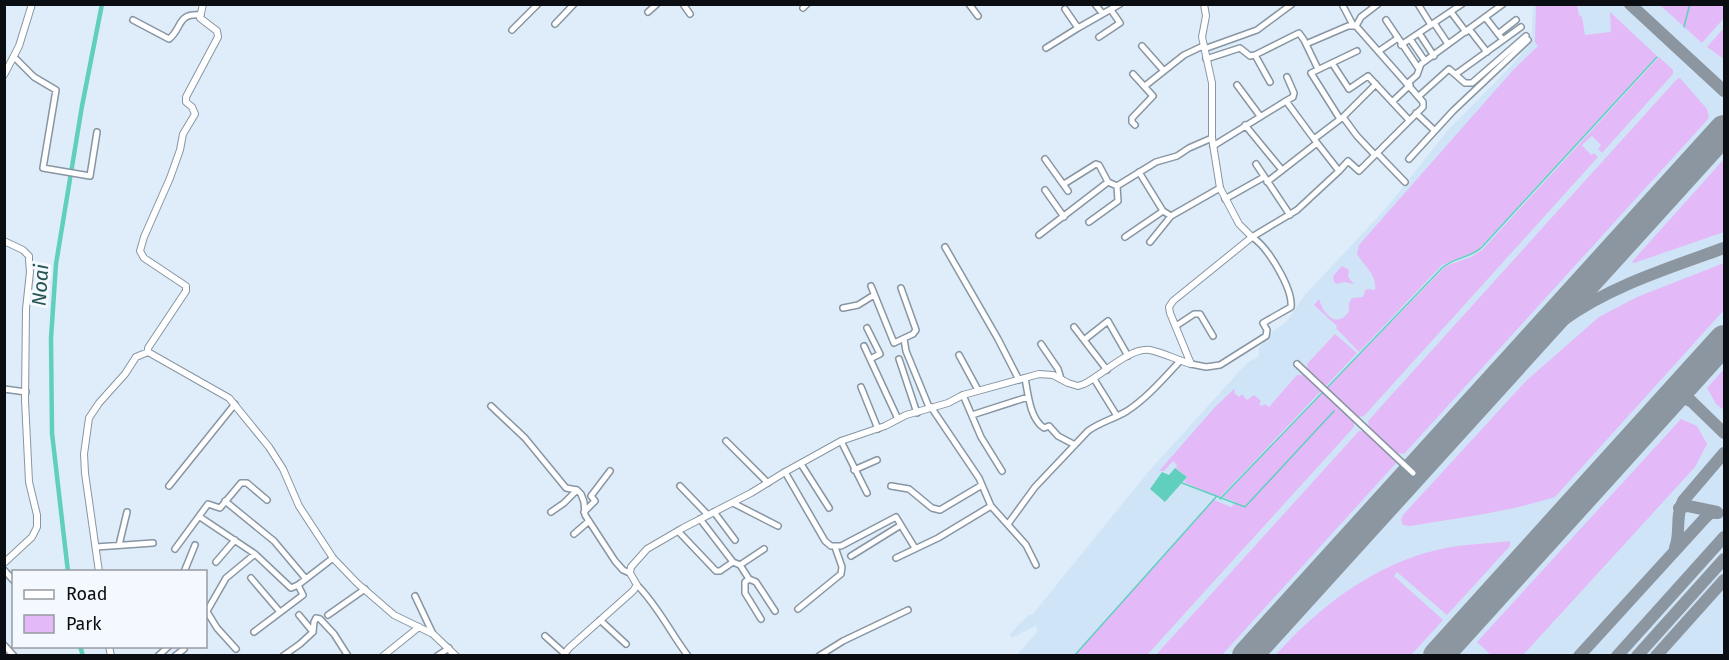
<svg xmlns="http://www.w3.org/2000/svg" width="1729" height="660" font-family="'Fira Sans',sans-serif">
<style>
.built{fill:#d0e4f7}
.green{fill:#e3b9f8}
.water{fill:#61cfbd}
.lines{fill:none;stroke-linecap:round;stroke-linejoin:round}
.stream{stroke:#61cfbd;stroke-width:1.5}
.canal{stroke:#61cfbd;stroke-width:4.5}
.taxiway{stroke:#8c96a0;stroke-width:12}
.runway{stroke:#8c96a0;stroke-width:30}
.minor-casing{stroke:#8895a2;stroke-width:8}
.tertiary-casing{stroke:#8895a2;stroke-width:8}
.minor{stroke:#fff;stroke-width:5}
.tertiary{stroke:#fff;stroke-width:6}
.labels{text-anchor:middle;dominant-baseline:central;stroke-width:6;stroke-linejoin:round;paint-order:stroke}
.water-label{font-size:20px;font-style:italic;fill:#24544c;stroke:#f3f9fe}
</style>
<rect width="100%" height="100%" fill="#dfedfa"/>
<path class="built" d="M1533,5H1724V655L1016,656L1037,632L1036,626L1011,638L1010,634L1020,623L1030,614L1032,615L1149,471L1247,363L1259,356V348L1272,332L1287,321L1304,296L1388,206L1447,131L1510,67L1531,42Z"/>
<path class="green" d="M1541,4L1577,5L1579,15L1582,17L1585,35L1611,32L1610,12L1657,56L1477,251L1442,265L1359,352L1336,328L1337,326L1314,305L1319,299C1323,314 1337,330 1349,311V303L1352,298L1363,297L1366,289L1375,290C1377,274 1364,266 1357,254L1359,245L1514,69L1538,46L1535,42L1536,6Z
M1660,5H1724V18L1702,43Z
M1724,28V59L1707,47Z
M1659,57L1673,70V74L1602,153L1598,149L1601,145L1592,136L1582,145L1591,155L1594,153L1598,157L1364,416L1359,417L1327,388L1446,266L1471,257L1482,250Z
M1680,78L1707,109L1709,118L1404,454L1397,453L1369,427L1368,421L1677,79Z
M1724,159V232L1634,263L1632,262L1638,255Z
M1724,263V310L1555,497C1508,512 1458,518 1410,526L1403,525L1401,520L1403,515L1526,381L1599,317L1637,297Z
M1342,266L1349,270L1348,277L1354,284L1344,282L1337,284L1334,282L1333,276Z
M1335,334L1357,353L1326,386L1308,370L1307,364Z
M1724,369V410L1716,404L1707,388Z
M1297,375H1303L1321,391L1221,496H1215L1184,482L1187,477L1176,468L1177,465L1173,461L1164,471H1159L1215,407L1234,389L1235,391L1234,393L1239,397L1242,394L1247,400L1254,395L1261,401L1259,404L1262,406L1265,404L1269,407Z
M1323,393L1354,422V427L1147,655H1075L1214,500L1231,507L1236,502L1223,497Z
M1681,419L1697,426L1707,444L1695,467L1523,655H1491L1477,642Z
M1359,431L1366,432L1395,459L1396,463L1222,655L1155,656Z
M1510,541V546L1447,615L1397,572L1394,576L1443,620L1411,655H1276C1318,607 1376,563 1441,549C1463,544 1487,544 1510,541Z"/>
<path class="water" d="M1175,468L1187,477L1165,502L1150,489L1162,472L1169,475Z"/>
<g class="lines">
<path class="stream" d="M1684,27L1689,7L1691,4
M1182,483L1245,507L1334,411
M1220,499L1442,268C1454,257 1471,258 1482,247L1657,57
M1074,656L1216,497"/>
<path class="canal" d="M68,572L52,433L51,338L56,264L82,106L102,4
M80,646L83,656"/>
<path class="taxiway" d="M1630,4L1724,91
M1501,377C1520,357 1539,337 1562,321C1610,286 1669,268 1724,248
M1689,379L1685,386V392L1689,399L1724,433
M1669,401L1677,396L1684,397L1690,401
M1679,508L1688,506L1717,512
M1675,548C1681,533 1675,516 1683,501L1724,453
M1254,656L1256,646
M1579,656L1705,518L1710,513H1718
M1617,656L1724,537
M1637,656L1724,559
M1656,656L1724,580"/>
<path class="runway" d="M1247,656L1724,130
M1438,656L1724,340"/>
<g class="minor-casing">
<path id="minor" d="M683,4L690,14
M969,4L978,16
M1095,4L1102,13
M1342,4L1353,25
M1418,4L1431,25
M803,8L807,4
M1065,9L1078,28L1120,4
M648,12L657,4
M1451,12L1466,32
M1485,17L1503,40
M133,20L169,39C183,28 176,13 201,15
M1386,20L1419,69
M1434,23L1448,44
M555,24L574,4
M1356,26L1361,17L1378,4
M1469,29L1487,52
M512,30L538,4
M1419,33L1434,56
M1498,34L1516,20
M1099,37L1120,23L1111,10
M1410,39L1425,61
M1306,44L1348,26H1356L1423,102V107L1375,155
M1401,45L1462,4
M1142,46L1164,71
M1046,48L1078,28
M1204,49L1257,30L1292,4
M1379,51L1398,38
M1255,55L1270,82
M14,57L34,77L56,90L43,168L90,176L97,132
M1206,59L1240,48L1250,56L1255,55L1299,33L1304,40L1318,69
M1332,63L1349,89L1368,76L1409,120
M1133,74L1153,96L1132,118V122L1135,125
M1456,74L1521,27
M1408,83L1417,75L1421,64L1503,4
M1237,85L1260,116
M1145,86L1184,55L1203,46
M1419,96L1449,69L1465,83H1472L1526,36
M1286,101L1293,97L1294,93L1287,77
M1392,102L1410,85
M1416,113L1434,130
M1343,117L1376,84
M1340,119L1311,73L1357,51
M1245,125L1282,170
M1213,146L1286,101L1314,139L1343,117L1357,136L1375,155L1359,171L1348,161L1339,171L1314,139
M1377,153L1405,182
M1045,159L1068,191
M1409,159L1453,111L1528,40
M1256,164L1290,215
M1139,172L1163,211L1171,216
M1267,182L1317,143
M1064,184L1096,164L1099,165L1108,182
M1045,190L1064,217
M1225,199L1264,177
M1089,222L1118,201L1117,186L1156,162L1177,156L1189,148L1212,138
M1039,235L1108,182L1117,186
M1125,237L1163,211
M1150,242L1171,216L1220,188
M945,247L998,339L1019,380
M871,286L894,343L913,334L916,330L901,288
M843,308L858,305L874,295
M1176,326L1194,314H1200L1213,336
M1074,327L1107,370
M867,328L880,354L870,359
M904,339L906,351L929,407
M1084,340L1108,321L1128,356
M1041,344L1058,369L1061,379
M864,346L898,419
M959,355L978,390
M899,359L917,413
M1191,364L1206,367L1220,365L1266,336L1267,330L1263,323L1291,307C1293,289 1268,247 1252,237L1297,210L1339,171
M1297,364L1413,473
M1025,378C1028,394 1030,419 1044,428L1049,426L1058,436L1075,445
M1094,379L1117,416
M861,387L878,429
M4,389L26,392
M963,395L981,437L1002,471
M491,406L525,438L566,488L577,490L581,494L584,502L585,515L615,561L623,570L630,573
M931,407L979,478L991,506L1026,545L1036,565
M972,415L1028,397
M726,441L768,483
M841,441L867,493
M801,464L829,508
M854,470L877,460
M785,472L825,541L831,546H841L896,517L915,548
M169,486L235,404
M680,486L708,515
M891,486L909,489L932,508L940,510L982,485
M225,501L274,541L306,579
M733,503L778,526
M551,512L564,503L577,490
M584,512L595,501L591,496L610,471
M714,512L735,540
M200,517L255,554L291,588L298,585L333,558
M700,519L733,562
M1008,524L1035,487L1088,431C1100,422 1114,419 1127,411C1147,398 1164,378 1180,361
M678,531L716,571H720L733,562L740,565L749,579L745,582V593L761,619
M574,534L589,521
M119,545L127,512
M96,547L153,543
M175,549L208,504L220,508L241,483H247L267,500
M851,556L901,525
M896,558L938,538L991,506
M216,562L235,540
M740,565L764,549
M4,570L14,581
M184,572L195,545
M251,578L280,612
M749,579L756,582L775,611
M637,585C658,606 670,632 688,656
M415,596L433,634
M798,609L841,574L842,567L835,547
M206,610L217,628L236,649
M207,611L226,578L255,554
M299,615L313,632
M328,615L365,589
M600,620L626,644
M254,632L303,595L298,585
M545,636L565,654
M4,645L14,656
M158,656L169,646
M175,656L184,649
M283,656L300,644L313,632L314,622L316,618L320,619L334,634L348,656
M437,656L449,648
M819,656L843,641L908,610"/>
</g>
<g class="tertiary-casing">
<path id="tertiary" d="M203,4L200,18L217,31L218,37L186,97V102L192,107L195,114L183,134L180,150L170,178L144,237L140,251L144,258L186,286V291L148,348V352L229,398L269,447L283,469L299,506L333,558L357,583L394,615L433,634L456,656
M4,75L19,46L32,4
M4,241L23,250L29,256V260L30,272L26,309L25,400L29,482L37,515V527L32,537L4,563
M1191,364L1170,313L1169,307L1173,301L1252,237L1239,224L1220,188L1212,138V83L1202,37L1206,16L1204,4
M99,572L85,473L84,454L89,418L99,403L125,374L136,357L148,352
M109,646L111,656
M383,656L419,627
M563,656L569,648L633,591L637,585L630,573L631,567L647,549L683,528L751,493L785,472L841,441L885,426L906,415L948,403L963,395L1039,374L1053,375L1068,383L1078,386L1084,384C1102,375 1130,347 1150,350C1164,353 1177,360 1191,364"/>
</g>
<use href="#minor" class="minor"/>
<use href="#tertiary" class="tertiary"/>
</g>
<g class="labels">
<g class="water-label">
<text transform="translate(40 285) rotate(-86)">Noai</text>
</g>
</g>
<rect width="1729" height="660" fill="none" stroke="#0a0e13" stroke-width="12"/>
<rect x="12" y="570" width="195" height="78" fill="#f3f9fe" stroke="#969ba0" stroke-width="1.5"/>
<rect x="24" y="590" width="30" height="9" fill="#ffffff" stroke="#969ba0" stroke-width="1.5"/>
<text x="66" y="600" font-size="18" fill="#0a0e13">Road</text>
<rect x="24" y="615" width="30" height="18" fill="#e3b9f8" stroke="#969ba0" stroke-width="1.5"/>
<text x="66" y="630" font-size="18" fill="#0a0e13">Park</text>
</svg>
